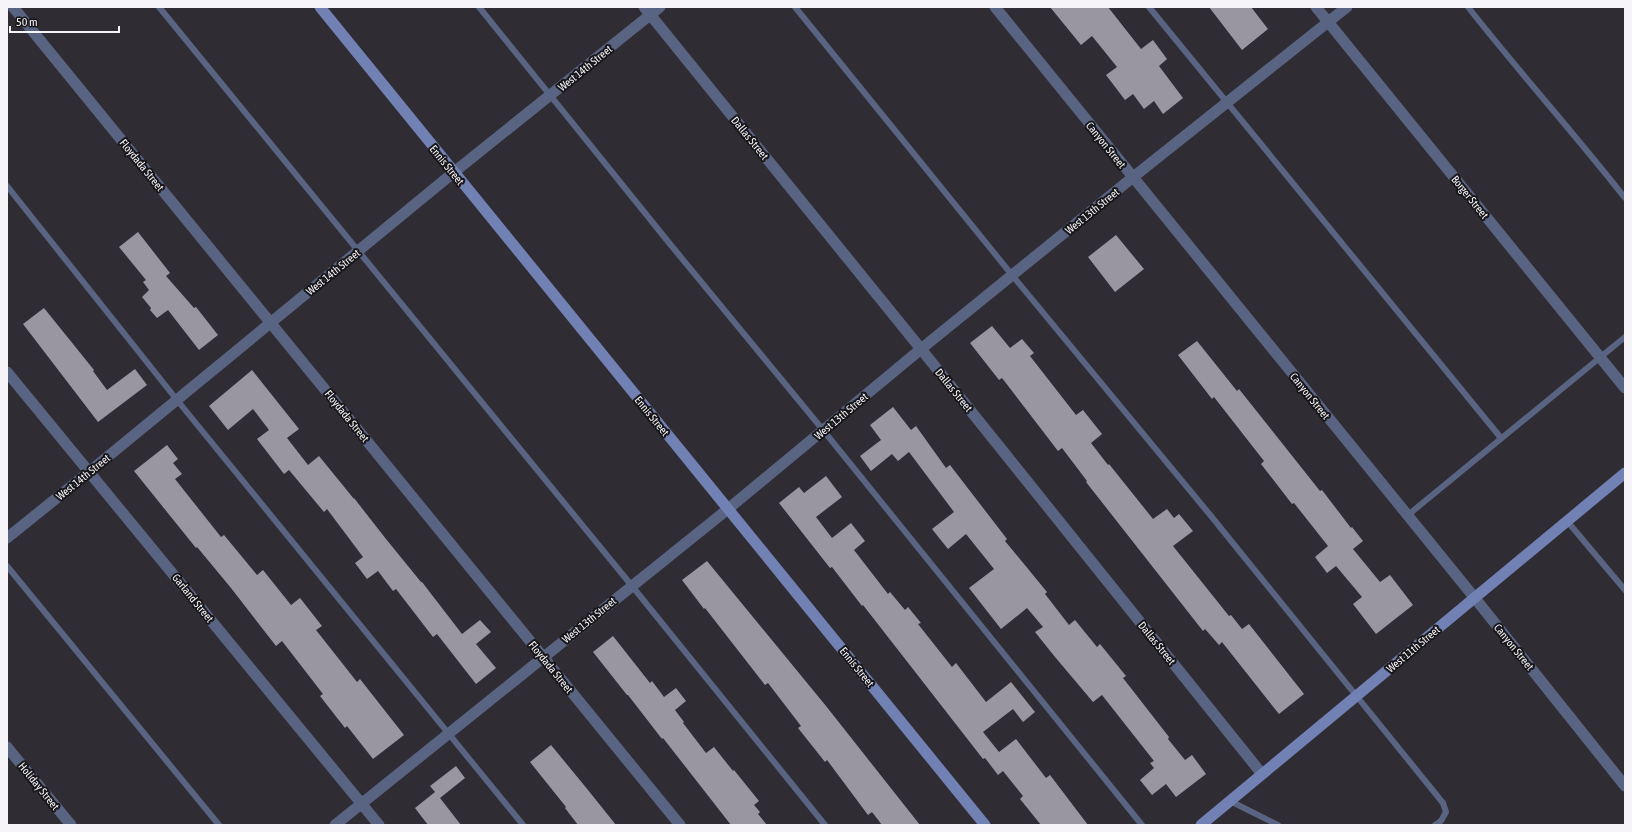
<svg xmlns="http://www.w3.org/2000/svg" width="1632" height="832" font-family="'Asap Condensed',sans-serif">
<style>
.building{fill:#9a969f}
.lines{fill:none;stroke-linecap:round;stroke-linejoin:round}
.service{stroke:#596483;stroke-width:6}
.minor{stroke:#596483;stroke-width:11}
.secondary{stroke:#7181b3;stroke-width:11}
.labels{text-anchor:middle;dominant-baseline:central;stroke-width:4;stroke-linejoin:round;paint-order:stroke}
.street-label{font-size:11px;fill:#f6f4f9;stroke:#171619}
</style>
<rect width="100%" height="100%" fill="#302c34"/>
<path class="building" d="M1050,7H1108L1141,49L1153,40L1167,59L1159,66L1183,98L1163,114L1154,101L1144,109L1133,94L1125,100L1106,75L1117,67L1092,36L1081,45Z
M1209,7H1251L1268,29L1242,50Z
M138,232L170,273L166,276L194,308L196,307L218,335L199,350L168,310L157,318L150,310L151,308L142,297L149,290L143,282L146,280L119,247Z
M1116,235L1144,269L1115,292L1088,257Z
M44,308L94,370L93,371L107,390L135,369L147,385L98,422L23,324Z
M992,326L1010,348L1022,339L1034,353L1030,356L1076,415L1083,410L1102,434L1091,443L1108,465L1109,464L1153,519L1167,509L1174,518L1179,514L1193,531L1173,546L1229,616L1231,615L1242,629L1249,624L1304,694L1279,714L1222,642L1219,645L1205,629L1203,631L1086,482L1087,481L1062,448L1058,451L1002,378L999,380L970,343Z
M1197,341L1237,391L1239,389L1320,491L1322,490L1351,528L1352,527L1363,541L1353,549L1380,582L1390,575L1413,605L1376,634L1353,604L1362,597L1336,566L1327,573L1315,557L1328,546L1294,503L1292,504L1261,464L1264,461L1214,397L1212,399L1178,355Z
M252,370L299,429L287,438L308,465L319,456L354,499V498L386,539L421,582H422L462,634L480,620L491,632L476,644L496,668L476,684L437,634L433,637L396,589L393,591L378,571L367,579L355,563L363,557L327,509L324,512L289,470L284,474L257,439L269,430L253,409L228,430L209,406Z
M893,407L911,430L916,426L946,468L950,465L1007,539L1005,541L1047,592L1045,594L1069,625L1075,620L1097,647L1100,644L1126,676L1123,678L1169,737L1168,739L1185,760L1192,755L1206,774L1176,797L1166,784L1152,795L1140,780L1154,768L1150,763L1154,761L1102,695L1093,702L1055,657L1035,632L1043,627L1027,608L1001,629L969,588L994,569L966,534L948,549L932,529L954,512L909,452L898,461L892,454L871,471L860,456L881,440L870,425Z
M167,445L178,459L173,463L182,474L175,479L221,537L224,535L257,575L263,570L291,605L300,598L322,626L316,630L357,682L360,679L404,735L373,759L347,726L345,728L320,696L323,694L282,641L276,646L231,588L197,547L196,548L134,471Z
M826,476L842,497L816,517L832,538L851,523L865,541L854,550L888,594L890,592L905,610L908,607L921,623L918,624L952,667L956,663L986,702L1011,682L1035,712L1023,722L1013,709L983,732L999,752L1016,739L1046,778L1050,775L1088,825H1041L1020,799L1023,796L1003,771L998,775L985,758L983,759L863,605L862,606L832,567L830,568L779,503L799,487L804,493Z
M707,561L826,706L920,825H882L872,812L868,815L827,760L825,762L798,728L801,726L768,683L765,685L705,608L704,609L682,580Z
M613,636L650,683L652,681L664,697L676,688L686,701L675,710L684,722L683,723L706,753L714,747L733,771L734,770L759,801L754,805L760,812L758,814L767,825H731L663,738L662,739L628,695H627L593,652Z
M551,745L588,790L616,825H578L565,808L566,807L530,762Z
M456,766L465,778L440,798L461,825H428L415,808L435,792L430,786Z"/>
<g class="lines">
<path class="service" d="M159,7L632,586L825,825
M479,7L670,244L823,430L1142,825
M795,7L1012,275L1211,516L1443,803L1446,812L1441,821L1435,825
M1149,7L1501,438
M1468,7C1519,72 1574,133 1625,198
M7,186L177,400L523,825
M1408,515L1625,337
M1567,521L1625,590
M7,566L219,825
M1230,801L1278,825"/>
<path class="minor" d="M13,7L680,825
M644,7L921,349L1262,774
M995,7L1474,597L1625,786
M1316,7L1625,388
M7,372L379,825
M7,538L89,472L453,173L660,7
M7,747L71,825
M335,825L728,509L921,349L1132,178L1347,7"/>
<path class="secondary" d="M320,7L985,825
M1201,825L1625,473"/>
</g>
<g class="labels">
<g class="street-label">
<text transform="translate(585 68) rotate(-39)">West 14th Street</text>
<text transform="translate(750 138) rotate(51)">Dallas Street</text>
<text transform="translate(1106 145) rotate(51)">Canyon Street</text>
<text transform="translate(142 165) rotate(51)">Floydada Street</text>
<text transform="translate(447 165) rotate(51)">Ennis Street</text>
<text transform="translate(1470 197) rotate(51)">Borger Street</text>
<text transform="translate(1092 211) rotate(-39)">West 13th Street</text>
<text transform="translate(333 272) rotate(-39)">West 14th Street</text>
<text transform="translate(954 390) rotate(51)">Dallas Street</text>
<text transform="translate(1310 396) rotate(51)">Canyon Street</text>
<text transform="translate(347 416) rotate(51)">Floydada Street</text>
<text transform="translate(652 416) rotate(51)">Ennis Street</text>
<text transform="translate(841 416) rotate(-40)">West 13th Street</text>
<text transform="translate(83 477) rotate(-39)">West 14th Street</text>
<text transform="translate(193 598) rotate(51)">Garland Street</text>
<text transform="translate(589 620) rotate(-39)">West 13th Street</text>
<text transform="translate(1157 643) rotate(51)">Dallas Street</text>
<text transform="translate(1514 647) rotate(51)">Canyon Street</text>
<text transform="translate(1413 649) rotate(-40)">West 11th Street</text>
<text transform="translate(551 667) rotate(51)">Floydada Street</text>
<text transform="translate(857 667) rotate(51)">Ennis Street</text>
<text transform="translate(39 786) rotate(51)">Holiday Street</text>
</g>
</g>
<rect width="1632" height="832" fill="none" stroke="#f6f4f9" stroke-width="16"/>
<path d="M10 26v6h109v-6" fill="none" stroke="#f6f4f9" stroke-width="2"/>
<text x="16" y="26" font-size="12" fill="#f6f4f9" stroke="#171619" stroke-width="3" paint-order="stroke">50 m</text>
</svg>
